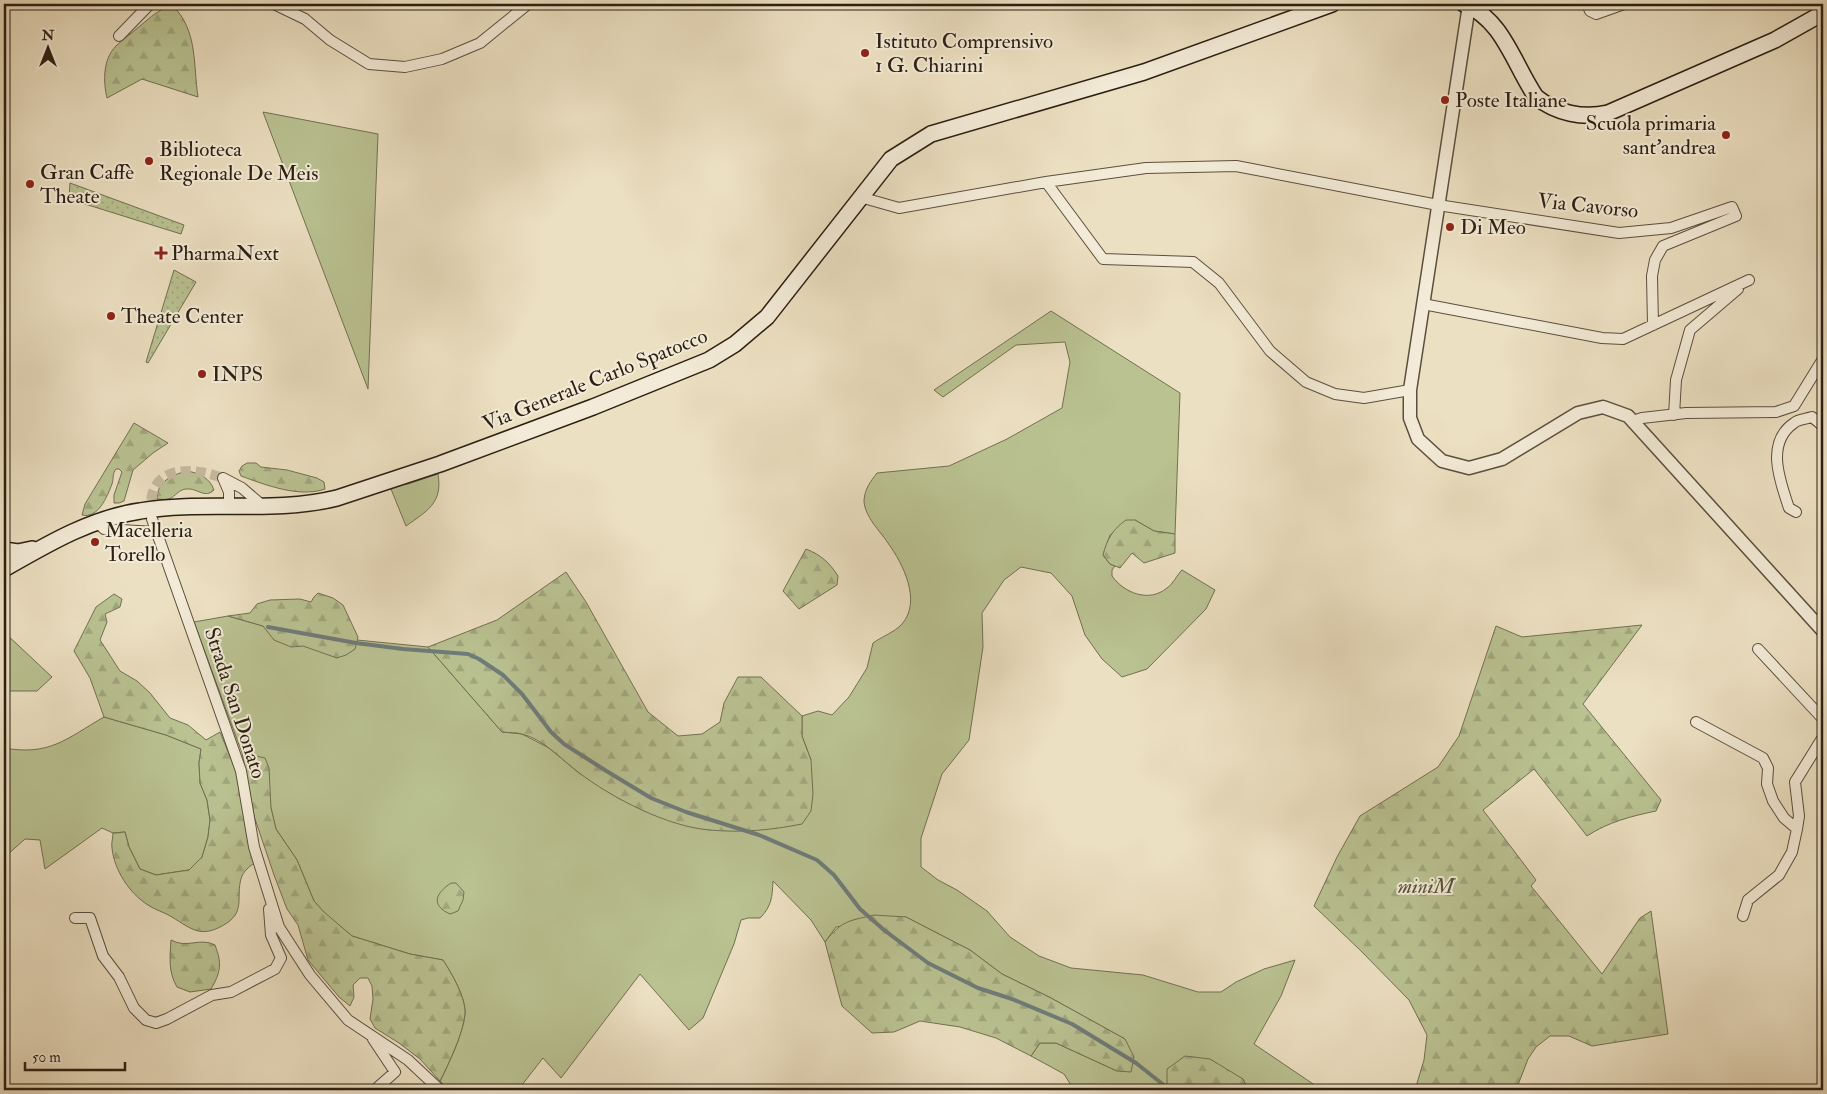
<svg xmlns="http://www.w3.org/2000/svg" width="1827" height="1094" font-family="'IM FELL Double Pica',serif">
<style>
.grass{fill:#bac292;stroke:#727052}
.forest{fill:url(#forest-firs);stroke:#727052}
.park{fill:url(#park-dots);stroke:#727052}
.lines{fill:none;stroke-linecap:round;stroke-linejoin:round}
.stream{stroke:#6f7c7a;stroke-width:4}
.minor-tunnel{stroke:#c5b99f;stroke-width:10;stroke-dasharray:10 5;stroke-linecap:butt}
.minor-casing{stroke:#5b4f3f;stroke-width:12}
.tertiary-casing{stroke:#5b4f3f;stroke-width:15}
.secondary-casing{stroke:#2b1f13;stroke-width:18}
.minor{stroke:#f3ebd7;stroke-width:10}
.tertiary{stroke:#f3ebd7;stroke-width:12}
.secondary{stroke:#f3ebd7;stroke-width:15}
.poi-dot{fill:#8f2418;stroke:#f3ebd7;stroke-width:2}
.labels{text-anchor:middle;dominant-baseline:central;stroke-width:4;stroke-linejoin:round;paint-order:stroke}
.poi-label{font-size:21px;fill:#2b1f13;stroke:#f3ebd7;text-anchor:start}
.street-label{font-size:21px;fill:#2b1f13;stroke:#f3ebd7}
.park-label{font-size:21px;font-style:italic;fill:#565039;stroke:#f3ebd7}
</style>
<defs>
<pattern id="forest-firs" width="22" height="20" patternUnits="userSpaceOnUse" patternTransform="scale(1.25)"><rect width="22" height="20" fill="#bac292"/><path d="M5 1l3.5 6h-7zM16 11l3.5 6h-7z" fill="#a0a67d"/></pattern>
<pattern id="park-dots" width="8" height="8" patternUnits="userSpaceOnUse" patternTransform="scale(1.25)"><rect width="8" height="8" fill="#bac292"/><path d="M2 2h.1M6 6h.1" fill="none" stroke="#a0a67d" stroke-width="1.8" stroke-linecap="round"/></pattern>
</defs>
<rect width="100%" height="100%" fill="#ece0c2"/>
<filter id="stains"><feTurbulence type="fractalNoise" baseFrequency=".004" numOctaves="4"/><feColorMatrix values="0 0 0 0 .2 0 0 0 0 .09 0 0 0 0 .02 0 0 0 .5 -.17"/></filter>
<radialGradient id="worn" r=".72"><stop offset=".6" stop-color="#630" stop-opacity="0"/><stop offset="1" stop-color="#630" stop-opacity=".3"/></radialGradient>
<path class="grass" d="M263,112L378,134L368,389Z
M1051,311L1180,393L1175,534L1154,531L1135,520L1110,535L1103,555L1110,564L1115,566L1112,570V576C1124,593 1149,603 1167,588C1173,584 1177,575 1182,570L1215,590L1206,609L1147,669L1122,677L1102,659L1085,635L1072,596L1051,573L1021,567L1004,580L982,613L983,647L969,740L942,774L921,838V867L938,880L957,890L987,911L1010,937L1039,956L1071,968L1143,975L1198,992H1221L1236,982L1264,969L1295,960L1281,996L1254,1044L1322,1090H1248L1243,1079L1168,1069L1167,1090H1074L1064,1074L1031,1056L1040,1043H1056L1117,1071L1125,1039L1051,998L1002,974L970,950L906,917L836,927L825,942L811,920L773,881C772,897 772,906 760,918H748L741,920L734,944L703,1018L689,1030L640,974L561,1078L543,1058L518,1090H449L440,1081C449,1063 463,1034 465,1014C466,998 452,974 443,960L410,954L352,936L324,913L314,901L297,860L276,829L271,808L255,755L242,753L194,622L228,616L263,626L357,640L428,647L502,732L522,734L549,748L579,773L618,798L647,812L688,826L710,830L811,760L802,736V716L818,711L832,715L849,697L867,668L873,643C881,637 895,632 902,624C922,601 903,564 888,543C880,531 864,516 864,500C865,489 870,482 877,473L949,466L1007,439L1062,408L1070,362L1065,342L1016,345L943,397L934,390Z
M438,474C443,503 427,511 406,526L391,489L397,485L408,484Z
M4,632L52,677L37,691H4Z
M104,717L166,735L201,749L199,763L200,783L207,800L210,820L208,837L202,857L189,870L156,875L140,869L129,847L125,832L113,833L102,828L45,869L40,840L25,839L6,856L4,855V748C50,756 66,739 104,717Z"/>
<path class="forest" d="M172,5C198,30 193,64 198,97L142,79L107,98C103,81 103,59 116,46C123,39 132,33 140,26C152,16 157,11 172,5Z
M134,423L168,443L153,453L133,470L124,501L119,503H114V495L122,472L119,469H116C112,474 114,478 112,484C107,497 98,519 82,515L85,504Z
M247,463H256L261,467L287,470L317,478L324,482L325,489C299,498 266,485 241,476L239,471L242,466Z
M187,471C199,473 210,478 214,490C205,499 197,488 187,489C179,489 176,496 169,499C166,500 160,499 157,499C157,482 171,475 187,471Z
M1126,520H1135L1154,531L1175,534V553L1144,563L1132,553L1120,568L1110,564L1103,555C1107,539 1113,529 1126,520Z
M806,549C821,555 829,562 838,576L837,585L799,609L783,591Z
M566,572L586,602L648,712L678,736L702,734L720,722L724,703L738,677H761L802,716V736L811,760L813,794L811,811L802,824C772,830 741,833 710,830C668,827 612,798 578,772C561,759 543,739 522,734C516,732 509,733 502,732L428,647L497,620Z
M318,593L333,598L343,605L358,637L355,649L346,655L337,658L303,646L291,647L274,640L263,626L228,616L250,613L257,604L270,600L300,599L311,602L314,597Z
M114,594L122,599L120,607L105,614L107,622L100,640L120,671L137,681L150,693L170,718L188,725L206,740L220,732L236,771L256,862C250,866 243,871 241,879C236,896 245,911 227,923C202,939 193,930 172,917C164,912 155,910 148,905C130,894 114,870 112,848C111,844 113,838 113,833L125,832L129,847L140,869L156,875L189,870L202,857L208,837L210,820L207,800L200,783L199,763L201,749L166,735L104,717L90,678L74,651L96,607Z
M1642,625L1583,704L1661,800L1656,811C1632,816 1608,822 1587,836L1534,769L1483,810L1536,880L1531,886L1602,974L1640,918L1651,911L1668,1034L1592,1046L1569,1036H1550L1536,1047L1528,1059L1516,1090H1415L1424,1060L1427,1035L1409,1000L1361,951L1314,906L1337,857L1360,816L1438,767L1459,736L1496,626L1522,637Z
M242,753L265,758L269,768L271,808L276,829L297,860L314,901L324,912L352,936L410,954L443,960C452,974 466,998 465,1014C463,1034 449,1063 440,1081L420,1059L399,1043L375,1028L370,1019L373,999L372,986L368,978H360L353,985L354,997L350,1006L339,997L308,960L298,925L287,909L274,875L254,816Z
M451,883H456L464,892L463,900L458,911L450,914C430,905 436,893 451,883Z
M874,915L906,917L970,950L1002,974L1051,998L1125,1039L1134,1057L1131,1072L1117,1071L1056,1043H1040L1031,1056L996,1038L960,1027L920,1021L894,1032L872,1033L842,1006L825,942C842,920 849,921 874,915Z
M171,940C187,949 200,937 215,945C222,963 221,972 211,989L190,992L177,987C168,972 170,957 171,940Z
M1185,1056L1210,1059L1243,1079L1248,1090H1167V1069Z"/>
<path class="park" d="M70,183L184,225L181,234L69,199Z
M174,270L196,282L148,363L146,362Z"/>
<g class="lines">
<path class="stream" d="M268,627L356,643L403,649L468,654L479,659L503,675L522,694L551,732L564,744L608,772L651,798L686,812L759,835L817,860L834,875L860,909L884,930L928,963L978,988L1012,999L1072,1024L1136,1063L1170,1090"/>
<path class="minor-tunnel" d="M151,515C146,466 188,465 223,478"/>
<g class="minor-casing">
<path id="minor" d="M274,4L305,19L330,40L369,64L405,67L442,59L480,43L528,4
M1587,4L1590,11L1596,14L1624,4
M119,36L150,4
M1046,182L1103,259L1193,262L1219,283L1270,351L1306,382L1335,394L1364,398L1410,390
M860,197L899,208L1046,182L1146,168L1236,166L1438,205L1619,233L1671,228L1732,207L1736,216L1663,246L1655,260L1652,276L1653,325
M1423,304L1602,338L1623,339L1749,280
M1674,415L1676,380L1690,330L1738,289
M1633,421L1642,418L1686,413L1776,412L1794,406L1823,359
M223,478L242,488L263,506
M223,478L229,492V507
M1796,512L1789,508C1780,481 1765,443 1794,423C1798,419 1806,419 1812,417L1823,426
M152,519L241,771L254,847L279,927L310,975L348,1020L408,1060L440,1090
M97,522L104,529L155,532
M1758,649L1823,719
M1696,722L1763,758L1768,768L1767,784L1773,801L1784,818L1797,829L1799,816L1795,782L1823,737
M1743,916L1748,900L1779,875L1792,852L1797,829
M75,918H90L103,956L119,977L134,1008L146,1020L156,1023L167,1019L212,995L231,992L275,969L281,958L271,935L269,909
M373,1039L395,1072L378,1087V1090"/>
</g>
<g class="tertiary-casing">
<path id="tertiary" d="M1469,5L1410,390V418L1418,439L1442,461L1469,468L1502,459L1578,413L1603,407L1628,416L1823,631"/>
</g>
<g class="secondary-casing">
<path id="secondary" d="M1464,4C1503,19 1514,65 1536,97C1556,113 1583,119 1608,113L1775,40L1823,13
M4,550L18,552L32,549
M4,569C46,545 91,518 140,511C205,500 273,514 337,498L440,464L593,407L709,360L735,344L767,317L891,159L931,134L1144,72L1332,4"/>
</g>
<use href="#minor" class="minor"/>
<use href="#tertiary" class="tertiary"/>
<use href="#secondary" class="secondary"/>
</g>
<g class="poi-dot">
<circle cx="865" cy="53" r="5"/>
<circle cx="1445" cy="100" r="5"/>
<circle cx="1726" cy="135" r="5"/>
<circle cx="149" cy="161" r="5"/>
<circle cx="30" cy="184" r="5"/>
<circle cx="1450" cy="227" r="5"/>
<path d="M158.5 245.5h5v5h5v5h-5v5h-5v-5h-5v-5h5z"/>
<circle cx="111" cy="316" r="5"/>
<circle cx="202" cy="374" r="5"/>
<circle cx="95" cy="542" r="5"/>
</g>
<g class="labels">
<g class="poi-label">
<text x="875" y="41">Istituto Comprensivo<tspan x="875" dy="24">1 G. Chiarini</tspan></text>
<text x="1455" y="100">Poste Italiane</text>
<text x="1716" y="123" text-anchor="end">Scuola primaria<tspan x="1716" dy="24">sant'andrea</tspan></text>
<text x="159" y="149">Biblioteca<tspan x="159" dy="24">Regionale De Meis</tspan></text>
<text x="40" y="172">Gran Caffè<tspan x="40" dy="24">Theate</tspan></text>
<text x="1460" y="227">Di Meo</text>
<text x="171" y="253">PharmaNext</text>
<text x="121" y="316">Theate Center</text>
<text x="212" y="374">INPS</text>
<text x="105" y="530">Macelleria<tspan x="105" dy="24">Torello</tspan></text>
</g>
<g class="street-label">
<text transform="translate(1588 206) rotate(6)">Via Cavorso</text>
<text transform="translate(595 380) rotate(-22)">Via Generale Carlo Spatocco</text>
<text transform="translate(235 703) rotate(72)">Strada San Donato</text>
</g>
<g class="park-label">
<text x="1426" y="886">miniM</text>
</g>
</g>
<rect width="1827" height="1094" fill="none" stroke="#ece0c2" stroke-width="20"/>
<rect x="5" y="5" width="1817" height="1084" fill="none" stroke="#2b1f13" stroke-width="2.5"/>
<rect x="10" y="10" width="1807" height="1074" fill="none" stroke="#2b1f13"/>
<g transform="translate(48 48)" stroke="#f3ebd7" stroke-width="4" paint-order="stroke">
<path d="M0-4L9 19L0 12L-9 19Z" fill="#2b1f13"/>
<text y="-8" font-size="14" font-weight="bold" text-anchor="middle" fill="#2b1f13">N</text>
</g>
<path d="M25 1062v8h100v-8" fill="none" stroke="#2b1f13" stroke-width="2.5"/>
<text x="32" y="1062" font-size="15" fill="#2b1f13" stroke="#f3ebd7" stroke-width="4" paint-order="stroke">50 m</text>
<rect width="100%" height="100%" filter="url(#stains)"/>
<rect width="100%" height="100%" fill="url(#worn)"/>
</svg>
